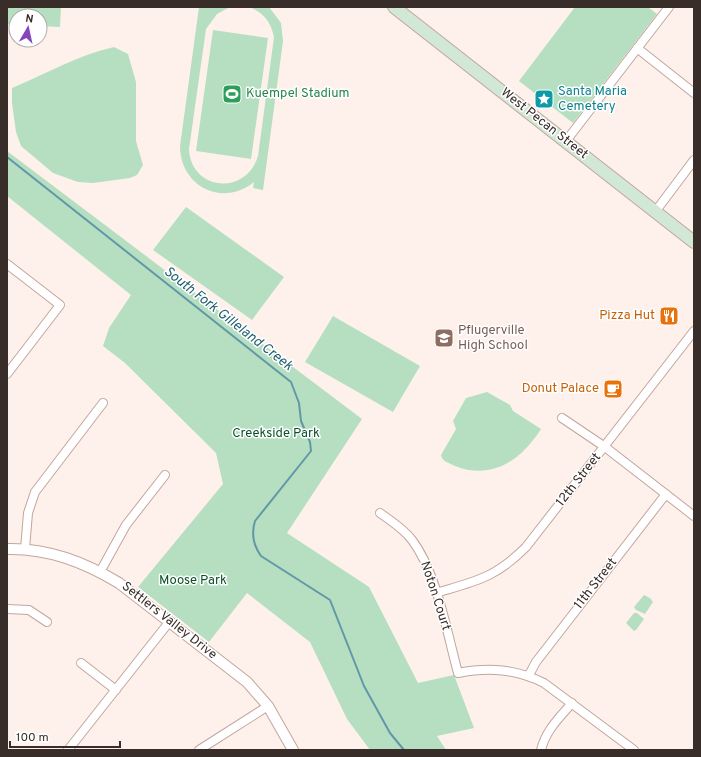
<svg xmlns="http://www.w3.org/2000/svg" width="701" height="757" font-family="Overpass,sans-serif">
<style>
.green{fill:#b5dfc0}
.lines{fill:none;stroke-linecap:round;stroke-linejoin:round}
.stream{stroke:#6297a8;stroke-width:2}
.minor-casing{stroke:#c4a59b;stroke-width:10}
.tertiary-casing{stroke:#c4a59b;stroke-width:12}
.secondary-casing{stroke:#c4a59b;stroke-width:14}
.minor{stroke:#fff;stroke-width:8}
.tertiary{stroke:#fff;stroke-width:10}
.secondary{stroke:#d1e8d7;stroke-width:12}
.labels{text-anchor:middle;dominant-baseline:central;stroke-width:3;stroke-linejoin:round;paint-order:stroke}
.culture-label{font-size:13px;fill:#0d838f;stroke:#fff;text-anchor:start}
.leisure-label{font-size:13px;fill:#27864d;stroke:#fff;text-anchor:start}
.street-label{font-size:13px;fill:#392d29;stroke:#fff}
.food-label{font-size:13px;fill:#c56008;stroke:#fff;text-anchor:end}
.education-label{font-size:13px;fill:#785e54;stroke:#fff;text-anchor:start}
.park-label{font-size:13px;fill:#09512a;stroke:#fff}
.water-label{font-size:14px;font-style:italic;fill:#1e6071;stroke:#fff}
</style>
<rect width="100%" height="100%" fill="#fef1ec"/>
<path class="green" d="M7,7H61L60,27L40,26V16H16V25L7,24Z
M199,7H230L217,14L206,29L189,149C191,191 246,196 258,156L274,37C271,22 263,11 248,7H269L281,23L283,41L263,190L253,188L254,182C222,208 180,186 180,146Z
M575,7H648L657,14L573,123L519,81Z
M213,30L268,38L251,159L196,151Z
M114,47L128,54L136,82V141L143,165L137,175L130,178L93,183L78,182L53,173L21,146L16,132L12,103V88C46,74 78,55 114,47Z
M7,151L362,419L287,533L369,587L418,683L454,675L474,728L437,736L446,750H370L347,719L310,642L247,593L209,642L138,587L223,484L216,453L125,363L103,346L109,328L131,295L7,196Z
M186,207L284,277L252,320L153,250Z
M333,316L420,366L393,412L305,362Z
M487,392L510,405L513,411L541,429C522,459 493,481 455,466C450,463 442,462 441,455L456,429L453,421L466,398Z
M644,595L650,598L653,602L645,614L636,610L634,607Z
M634,613H637L644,619L636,630L634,631L626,623Z"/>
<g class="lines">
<path class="stream" d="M7,157L291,382L299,403L301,421L310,442L311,451L255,521C251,534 253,545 261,556L330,600L364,686L390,733L404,750"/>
<g class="minor-casing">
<path id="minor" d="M637,48L694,93
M566,141L669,7
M655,212L694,160
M7,264L60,305L7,374
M562,418L605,447L694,516
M380,513C391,521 404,529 412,540C437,573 447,633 458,673C489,667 516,669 544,683L634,750
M25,549L28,513L35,492L103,403
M100,572L126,525L165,475
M436,593C476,581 495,578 526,547L694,331
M7,609L29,610L47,622
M81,663L116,690
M529,675L536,662L666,494
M68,750L170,621
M199,750L268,706
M541,750C546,730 559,718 572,703"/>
</g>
<g class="tertiary-casing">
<path id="tertiary" d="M7,549C48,548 84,562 119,583L247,682L268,706L293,750"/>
</g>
<g class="secondary-casing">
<path id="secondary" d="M394,7L694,242"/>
</g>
<use href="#minor" class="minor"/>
<use href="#tertiary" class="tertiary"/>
<use href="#secondary" class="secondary"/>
</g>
<defs>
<g id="stadium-square" transform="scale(1)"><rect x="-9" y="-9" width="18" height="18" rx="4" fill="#2e9e5b" stroke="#fff"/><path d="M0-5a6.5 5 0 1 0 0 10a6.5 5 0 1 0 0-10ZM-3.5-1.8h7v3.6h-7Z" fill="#fff"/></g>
<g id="sight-square" transform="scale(1)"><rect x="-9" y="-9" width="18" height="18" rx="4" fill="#0f9aa8" stroke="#fff"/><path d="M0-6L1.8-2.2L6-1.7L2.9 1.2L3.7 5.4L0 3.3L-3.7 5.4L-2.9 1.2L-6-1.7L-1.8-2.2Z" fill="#fff"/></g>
<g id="restaurant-square" transform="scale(1)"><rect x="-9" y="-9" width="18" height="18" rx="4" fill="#e8710a" stroke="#fff"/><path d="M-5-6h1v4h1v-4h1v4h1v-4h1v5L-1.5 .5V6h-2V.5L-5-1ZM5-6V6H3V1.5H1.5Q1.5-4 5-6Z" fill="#fff"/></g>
<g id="school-square" transform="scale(1)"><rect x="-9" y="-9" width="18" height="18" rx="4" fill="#8d6e63" stroke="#fff"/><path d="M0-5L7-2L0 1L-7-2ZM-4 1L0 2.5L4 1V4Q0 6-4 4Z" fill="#fff"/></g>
<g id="cafe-square" transform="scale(1)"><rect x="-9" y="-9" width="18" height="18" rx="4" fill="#e8710a" stroke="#fff"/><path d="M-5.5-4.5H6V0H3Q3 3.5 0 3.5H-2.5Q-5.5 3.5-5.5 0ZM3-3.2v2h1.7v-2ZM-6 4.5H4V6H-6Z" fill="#fff"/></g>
</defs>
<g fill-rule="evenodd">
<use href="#stadium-square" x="232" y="94"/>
<use href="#sight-square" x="544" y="99"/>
<use href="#restaurant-square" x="669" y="316"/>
<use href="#school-square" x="444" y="338"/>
<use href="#cafe-square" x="613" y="389"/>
</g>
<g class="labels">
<g class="culture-label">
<text x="558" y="92">Santa Maria<tspan x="558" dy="15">Cemetery</tspan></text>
</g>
<g class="leisure-label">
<text x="246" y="94">Kuempel Stadium</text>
</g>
<g class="street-label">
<text transform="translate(544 124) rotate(38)">West Pecan Street</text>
<text transform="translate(579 480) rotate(-52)">12th Street</text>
<text transform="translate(596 584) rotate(-52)">11th Street</text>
<text transform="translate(435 596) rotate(72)">Noton Court</text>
<text transform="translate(169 621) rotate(38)">Settlers Valley Drive</text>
</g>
<g class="food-label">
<text x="655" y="316">Pizza Hut</text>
<text x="599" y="389">Donut Palace</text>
</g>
<g class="education-label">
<text x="458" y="331">Pflugerville<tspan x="458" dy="15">High School</tspan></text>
</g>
<g class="park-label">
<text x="276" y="434">Creekside Park</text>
<text x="193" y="581">Moose Park</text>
</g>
<g class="water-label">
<text transform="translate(228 319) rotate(38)">South Fork Gilleland Creek</text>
</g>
</g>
<rect width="701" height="757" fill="none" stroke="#392d29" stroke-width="16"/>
<g transform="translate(28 28) rotate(9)"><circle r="19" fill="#ffffff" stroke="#b0aba9"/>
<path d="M0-3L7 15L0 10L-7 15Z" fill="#8546bb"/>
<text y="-6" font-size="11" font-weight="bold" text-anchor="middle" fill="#392d29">N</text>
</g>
<path d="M10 741v6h110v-6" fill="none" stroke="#392d29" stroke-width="2"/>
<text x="16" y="741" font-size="12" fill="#392d29" stroke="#ffffff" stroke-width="3" paint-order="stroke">100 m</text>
</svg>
